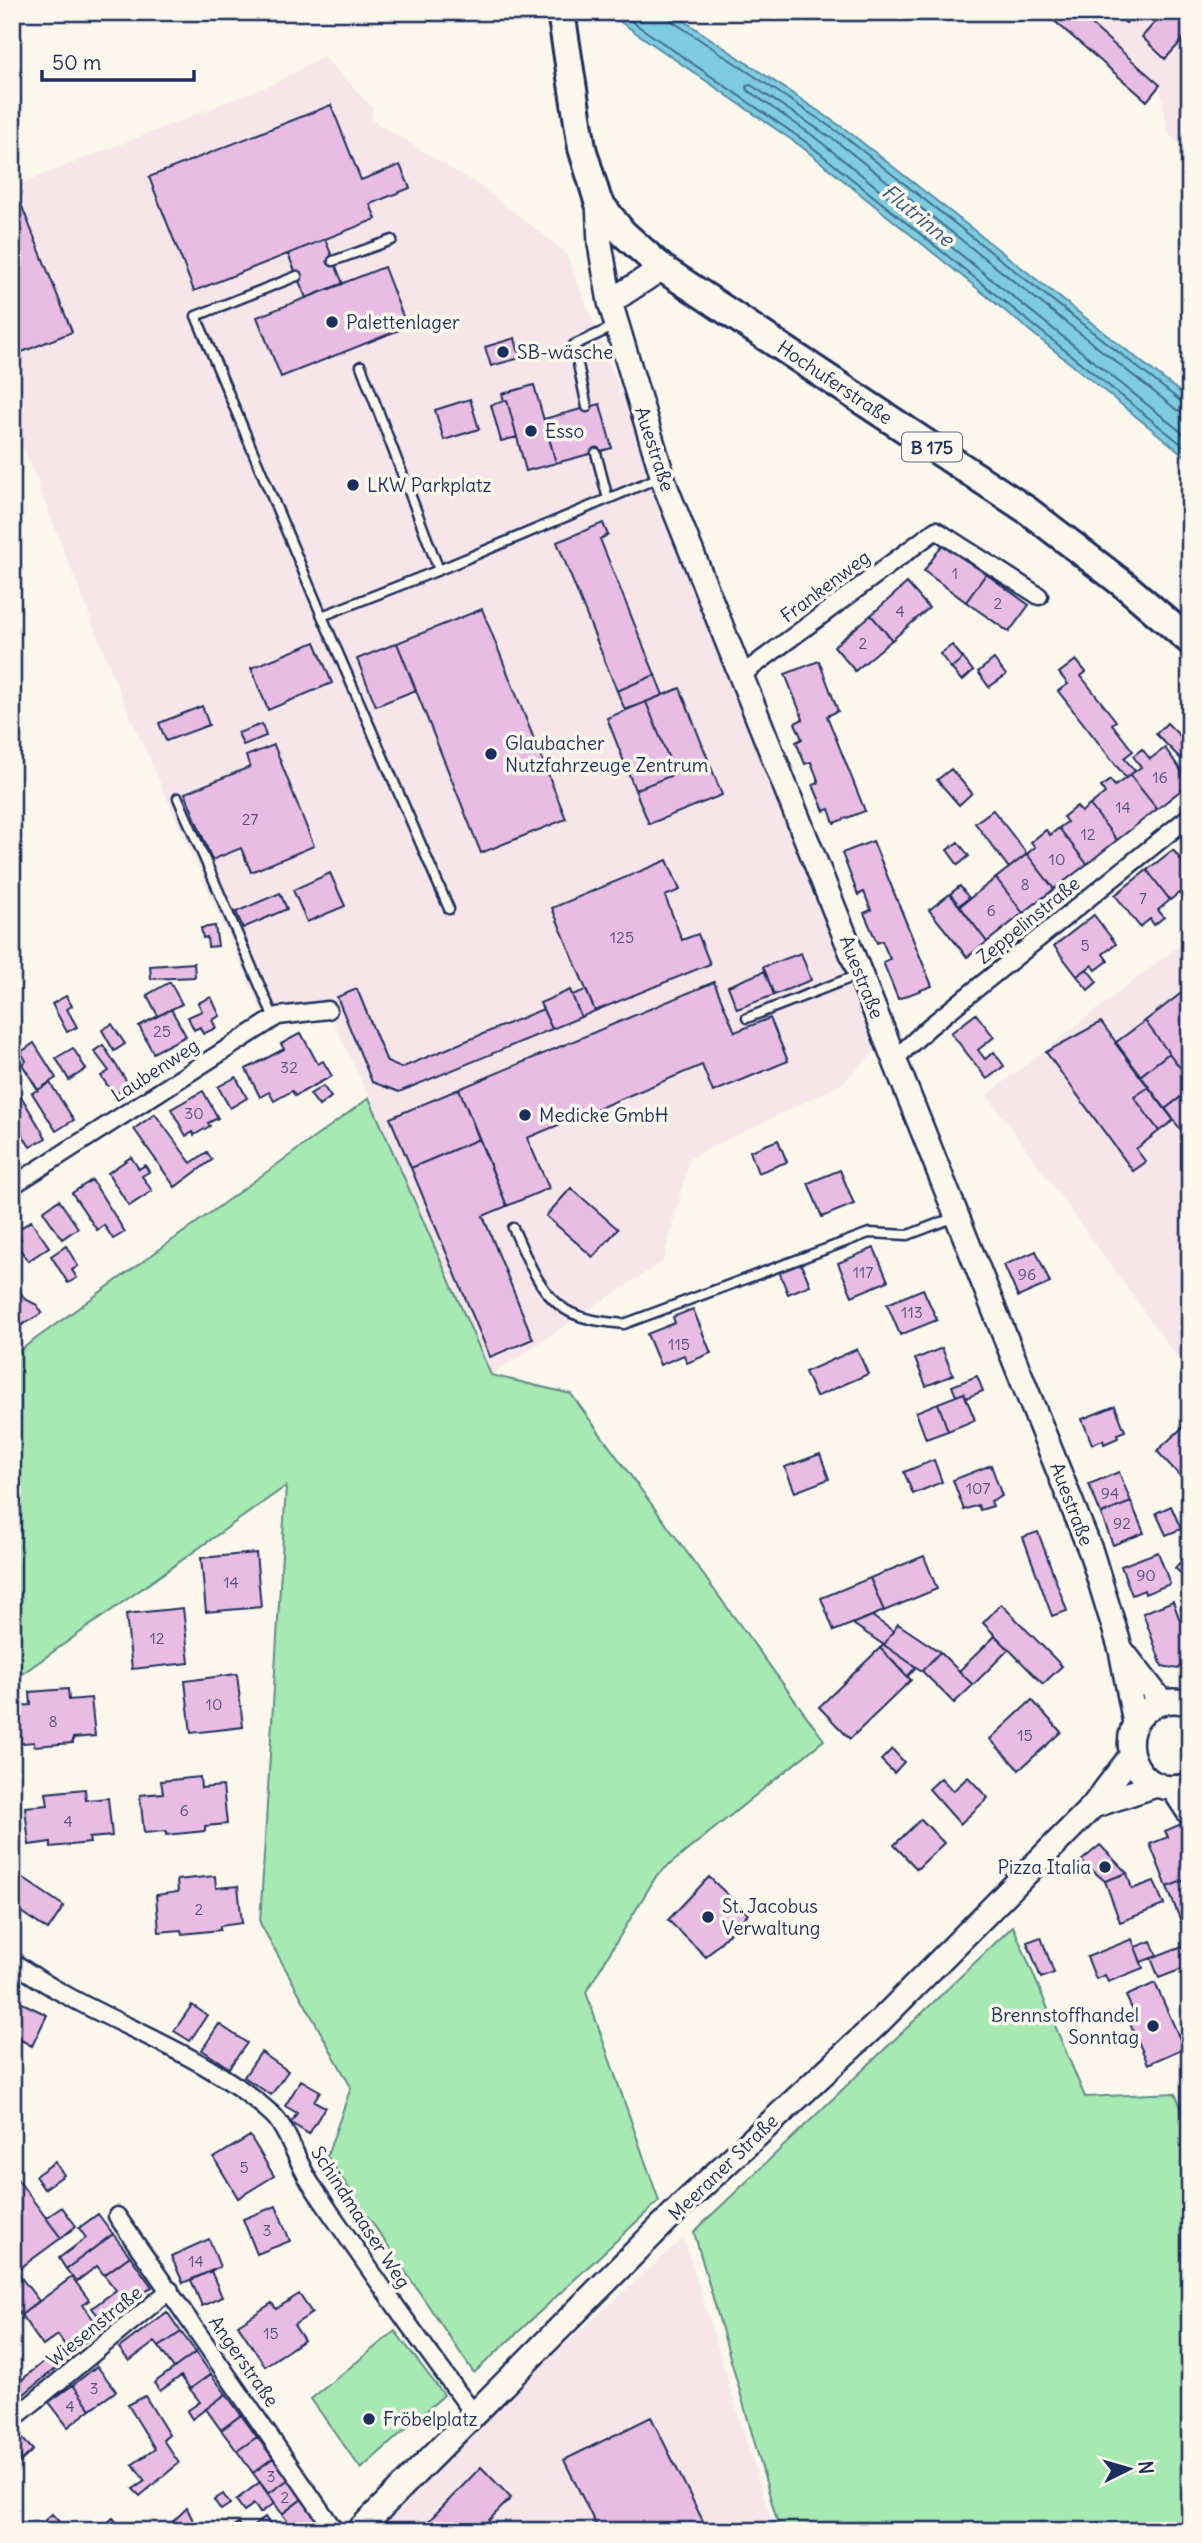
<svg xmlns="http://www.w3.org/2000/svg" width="1202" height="2543" font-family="Delius,sans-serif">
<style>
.built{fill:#f6e6e9}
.green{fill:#a6e9b3;stroke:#608c88;stroke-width:2}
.water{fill:#7eccdd;stroke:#568daa;stroke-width:2}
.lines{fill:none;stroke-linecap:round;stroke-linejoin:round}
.shore{stroke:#436e91;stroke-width:2}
.building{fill:#e9bde3;stroke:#1b2f5e;stroke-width:2}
.lane-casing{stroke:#1b2f5e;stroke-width:13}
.street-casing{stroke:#1b2f5e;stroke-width:21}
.secondary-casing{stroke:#1b2f5e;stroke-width:28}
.primary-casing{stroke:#1b2f5e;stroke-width:32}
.lane{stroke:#fbf7ec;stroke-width:8}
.street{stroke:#fbf7ec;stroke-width:16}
.secondary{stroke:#fbf7ec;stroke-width:23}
.primary{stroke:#fbf7ec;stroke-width:26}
.poi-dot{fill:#1b2f5e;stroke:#fbf7ec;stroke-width:2.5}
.labels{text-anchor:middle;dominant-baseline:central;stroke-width:7;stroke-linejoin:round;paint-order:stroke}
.number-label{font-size:16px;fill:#4e527f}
.shield{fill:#fbf7ec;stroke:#5e6b89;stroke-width:2}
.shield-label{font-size:18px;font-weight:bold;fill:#1b2f5e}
.poi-label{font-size:19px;fill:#1b2f5e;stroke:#fbf7ec;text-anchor:start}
.street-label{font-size:19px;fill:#1b2f5e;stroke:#fbf7ec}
.water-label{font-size:21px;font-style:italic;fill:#34567e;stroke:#fbf7ec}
</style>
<rect width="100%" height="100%" fill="#fbf7ec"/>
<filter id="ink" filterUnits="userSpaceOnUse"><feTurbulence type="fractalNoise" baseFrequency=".0143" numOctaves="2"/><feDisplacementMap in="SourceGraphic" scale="14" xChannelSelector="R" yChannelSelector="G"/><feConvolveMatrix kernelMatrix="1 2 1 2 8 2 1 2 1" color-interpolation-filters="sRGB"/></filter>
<g filter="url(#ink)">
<path class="built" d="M1044,12H1190V153L1168,134L1160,86L1147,101Z
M323,56L372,107V120L483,188L566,253L662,496L888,1040L840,1085L690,1158L663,1261L491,1375L369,1098L328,1010L267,1023L120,693L12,418V187L278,82Z
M1190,937V1375L987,1095Z
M684,2238L774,2531H358L371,2517Z"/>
<path class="green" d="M369,1098L491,1375L571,1394L824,1740L657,1875L586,1992L659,2201L474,2373L327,2156L351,2087L260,1923L286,1486L12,1681V1356Z
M1013,1926L1085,2097L1175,2093L1190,2128V2531H780L694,2232Z
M395,2331L444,2395L361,2469L311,2399Z"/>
<path class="water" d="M606,12H671L845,129L1190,400V460L802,147Z"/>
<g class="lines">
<path class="shore" d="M618,12L806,142L1190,451
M669,12L672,21L841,134L1183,403L1190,405
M1190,414L1177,410L836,141L751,85L746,86L747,90L812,135L1190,439"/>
</g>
<path class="building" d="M1044,12H1077L1160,85L1147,101Z
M1112,12H1135L1126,23Z
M1164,12H1190V32L1165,59L1142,37Z
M331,105L361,180L400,165L410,188L370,204L376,219L194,291L149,177Z
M21,204L72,332L12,356V207Z
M325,239L343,284L306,298L288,254Z
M384,267L407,327L281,377L257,317Z
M515,338L520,358L491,366L485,347Z
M534,385L556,463L526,471L507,400L504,401L502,394Z
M470,399L479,429L444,440L435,410Z
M507,400L517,437L501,441L491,405Z
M600,404L612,448L556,463L544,419Z
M603,523L608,535L600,539L655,675L617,691L557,542Z
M943,544L986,574L966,602L924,571Z
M986,574L1029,605L1009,632L966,602Z
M907,583L929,608L892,640L871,615Z
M482,609L566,819L481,853L397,643Z
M871,615L892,640L855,671L834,646Z
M315,642L332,683L268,710L251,668Z
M397,643L416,690L376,706L357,659Z
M952,645L963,658L951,668L940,654Z
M963,658L973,671L962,681L951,668Z
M994,659L1006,675L989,687L978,672Z
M1076,660L1086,672L1081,676L1116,721L1112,724L1133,751L1124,758L1135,771L1126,778L1058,691L1068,684L1059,673Z
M819,661L838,711L827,716L865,811L834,823L829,809L824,811L813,785L819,783L811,762L805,764L796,742L802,739L795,723L803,719L785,674Z
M655,675L663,695L625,710L617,691Z
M680,688L722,795L649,824L635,790L675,774L646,702Z
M646,702L675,774L635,790L607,718Z
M202,706L209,725L166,741L159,723Z
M1167,723L1190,746L1180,758L1156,734Z
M262,724L266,736L243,745L238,733Z
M274,745L314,846L251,872L241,848L212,860L185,793L250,767L246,756Z
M1165,748L1190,783L1157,809L1130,775L1141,767L1133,756L1142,749L1150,759Z
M951,769L972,793L959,805L937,780Z
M1130,775L1157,809L1117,840L1090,805L1105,793L1101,787L1110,780L1115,786Z
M1090,805L1117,840L1087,864L1059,828L1067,822L1063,817L1077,806L1081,812Z
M993,810L1027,854L1009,868L975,823Z
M1059,828L1087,864L1054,889L1027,854L1035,847L1031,842L1046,830L1050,835Z
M873,841L932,986L898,999L883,962L890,959L882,941L877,943L864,913L871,910L864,892L858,895L842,853Z
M958,842L969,856L958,865L947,850Z
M1173,850L1190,871V880L1187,882L1190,885V895L1184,899L1179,893L1170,900L1147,870Z
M1027,854L1054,889L1023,913L996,878Z
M667,860L680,890L665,896L682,940L698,934L710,964L595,1011L552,908Z
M1147,870L1170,900L1158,910L1164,917L1154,925L1150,919L1140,927L1115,895Z
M330,873L345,906L307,922L293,890Z
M996,878L1023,913L987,942L960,906Z
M960,886L969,898L959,905L950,894Z
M15,888L20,899L12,903V889Z
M280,893L287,909L243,928L236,912Z
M950,894L987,942L967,957L929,910Z
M1094,915L1116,944L1103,954L1108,961L1096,970L1092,965L1077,976L1054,946Z
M215,926L218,946L208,947L207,937L203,938L201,928Z
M801,953L811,980L774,995L763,967Z
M194,963L195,977L151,979L150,966Z
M1087,969L1097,982L1088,990L1077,976Z
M765,971L774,995L737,1009L728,986Z
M170,982L182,1004L158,1016L147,995Z
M714,982L735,1032L770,1018L788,1061L713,1092L702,1065L527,1138L549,1188L507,1206L459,1089Z
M1188,988L1190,991V1081L1145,1021Z
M357,989L387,1062L401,1068L543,1009L552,1029L399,1092L372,1082L337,997Z
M570,990L581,1017L552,1029L540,1003Z
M586,990L595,1011L581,1017L572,995Z
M66,996L72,1006L67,1009L77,1027L67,1032L52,1004Z
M211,997L220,1016L212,1020L216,1028L203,1034L200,1027L194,1030L188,1017L202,1011L198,1003Z
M171,1009L186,1036L153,1053L139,1026Z
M976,1014L994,1037L978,1050L985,1059L994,1052L1004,1066L987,1079L951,1033Z
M1145,1021L1169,1053L1140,1076L1115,1043Z
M1101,1022L1149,1087L1134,1097L1159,1131L1136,1149L1146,1162L1133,1171L1046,1052Z
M112,1024L125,1044L114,1051L102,1030Z
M301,1033L318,1064L323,1061L332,1076L295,1096L292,1091L274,1101L269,1092L260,1097L246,1069L284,1049L281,1044Z
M34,1043L56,1078L38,1090L22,1064L26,1061L21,1052Z
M103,1045L129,1085L114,1095L101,1076L109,1071L94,1051Z
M73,1048L86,1069L69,1080L56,1058Z
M1169,1053L1190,1081V1090L1165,1109L1140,1076Z
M236,1077L247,1098L230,1108L218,1087Z
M50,1083L74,1120L56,1131L32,1093Z
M323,1086L331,1097L319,1106L310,1094Z
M1149,1087L1174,1120L1159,1131L1134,1097Z
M459,1089L479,1139L411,1168L390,1118Z
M203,1091L218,1118L208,1123L210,1126L194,1135L193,1132L186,1136L171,1109Z
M19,1093L46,1138L30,1147L12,1118V1096Z
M1182,1096L1190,1106V1142L1165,1109Z
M155,1114L191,1163L207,1152L212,1160L175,1187L134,1129Z
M479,1139L507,1206L483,1216L533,1339L490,1357L411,1168Z
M778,1140L787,1162L758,1173L750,1151Z
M131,1157L139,1169L145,1165L149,1172L142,1176L152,1191L129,1206L108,1173Z
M840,1170L854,1204L822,1217L808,1183Z
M92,1180L125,1232L113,1239L104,1225L97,1230L72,1193Z
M571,1188L618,1229L593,1257L546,1216Z
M59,1200L78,1228L62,1239L43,1211Z
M31,1221L49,1247L28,1261L16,1243L21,1239L15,1232Z
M66,1246L78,1266L72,1270L77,1278L68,1283L51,1256Z
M874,1248L888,1281L852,1296L838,1263Z
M1036,1251L1050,1283L1018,1297L1004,1265Z
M801,1263L810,1285L788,1294L779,1271Z
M17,1287L25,1299L37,1305L42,1313L22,1325L12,1310V1290Z
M923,1289L937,1320L900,1335L887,1304Z
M693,1309L711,1353L687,1363L684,1355L660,1365L647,1334L675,1323L673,1317Z
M12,1310L22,1325L12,1332Z
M942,1348L953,1375L926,1386L915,1359Z
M857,1349L868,1374L816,1397L805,1372Z
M977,1376L983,1391L966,1398L964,1393L956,1396L952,1386Z
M964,1393L975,1420L948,1431L938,1403Z
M938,1403L948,1431L926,1439L916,1412Z
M1115,1406L1125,1431L1117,1434L1118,1438L1104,1444L1103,1440L1092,1444L1082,1419Z
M1182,1428L1190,1436V1472L1183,1479L1157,1451Z
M820,1454L829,1479L795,1492L785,1467Z
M934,1460L942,1482L913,1494L904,1472Z
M991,1465L1002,1496L991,1501L993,1506L980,1510L978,1505L964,1510L953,1480Z
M1119,1472L1131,1502L1101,1514L1089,1484Z
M1131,1502L1144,1533L1113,1545L1101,1514Z
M1171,1506L1181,1529L1166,1535L1156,1513Z
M1038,1532L1067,1611L1052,1616L1023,1537Z
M1190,1551V1576L1187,1579L1175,1568Z
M1158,1552L1170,1584L1145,1594L1144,1590L1132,1595L1121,1566Z
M256,1553L261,1607L206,1612L201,1558Z
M924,1556L937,1589L884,1611L870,1578Z
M870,1578L884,1611L834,1631L821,1598Z
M1173,1601L1180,1621L1183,1618L1190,1625V1658L1178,1669L1162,1666L1143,1613Z
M1190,1601V1625L1183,1618L1187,1615L1181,1609Z
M1001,1604L1062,1666L1043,1684L983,1623Z
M183,1608L189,1663L132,1669L126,1614Z
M872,1616L893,1631L884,1645L853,1624Z
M898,1624L940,1652L922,1671L884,1645Z
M995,1636L1009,1649L973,1685L959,1671Z
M884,1645L916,1667L907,1677L880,1648Z
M880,1648L911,1680L850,1739L819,1707Z
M940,1652L973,1685L954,1703L922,1671Z
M237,1674L243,1727L191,1733L185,1681Z
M68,1689L69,1700L91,1698L95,1736L73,1738V1743L34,1746V1742L12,1744V1706L31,1705L30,1692Z
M1032,1700L1061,1732L1019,1770L990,1739Z
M892,1749L904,1762L894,1773L881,1760Z
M200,1777L201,1788L223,1786L227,1824L205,1826V1831L166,1835V1831L144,1833L140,1795L163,1793L161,1781Z
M968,1777L988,1798L960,1824L929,1789L941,1778L953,1791Z
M85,1789L86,1800L108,1798L112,1836L89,1838L90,1843L51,1847V1842L29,1845L25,1807L48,1805L46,1793Z
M921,1819L944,1843L917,1869L894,1845Z
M1181,1824L1190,1847V1878L1167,1887L1150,1844L1168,1837L1165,1831Z
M1100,1845L1127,1873L1105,1881L1081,1861Z
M12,1871L64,1906L48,1930L12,1906Z
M1127,1873L1132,1889L1154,1881L1164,1905L1120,1922L1105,1881Z
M215,1876L216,1888L238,1886L242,1923L220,1926V1930L182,1934L181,1930L159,1932L156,1895L178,1892L177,1880Z
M709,1877L748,1914L706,1957L668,1920Z
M1190,1878V1915L1180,1919L1167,1887Z
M1190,1915V1943L1180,1919Z
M1041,1937L1054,1973L1041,1978L1027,1942Z
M1132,1939L1143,1968L1108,1982L1105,1975L1096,1979L1087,1957Z
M1151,1941L1157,1956L1141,1962L1135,1947Z
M1190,1943V1966L1159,1978L1151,1958Z
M1155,1983L1184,2048L1148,2064L1127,2016L1134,2013L1126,1996Z
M16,2000L47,2015L32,2046L12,2035V2008Z
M192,2005L207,2015L190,2041L174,2031Z
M219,2024L247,2043L229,2068L202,2050Z
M1190,2030V2045L1184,2048L1178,2035Z
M261,2052L288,2071L271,2095L244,2077Z
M301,2080L320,2091L314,2101L325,2107L309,2134L291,2123L297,2113L285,2106Z
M250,2136L274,2176L238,2198L214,2158Z
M55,2162L64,2175L44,2189L35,2176Z
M12,2172L61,2238L12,2274Z
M276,2206L290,2241L257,2254L243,2219Z
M62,2207L76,2226L61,2238L46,2218Z
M98,2214L113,2234L66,2269L59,2258L86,2238L79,2228Z
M113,2234L130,2256L104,2275L97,2266L76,2282L66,2269Z
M209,2239L220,2267L183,2283L171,2256Z
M130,2256L152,2287L104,2323L92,2308L116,2290L104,2275Z
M16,2271L39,2301L21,2315L12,2304V2274Z
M211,2271L222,2297L202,2306L191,2280Z
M72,2277L89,2300L83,2305L101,2330L70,2353L58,2335L43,2346L21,2315Z
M299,2294L312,2313L294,2325L304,2340L265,2366L238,2325L272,2303L276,2309Z
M167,2312L181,2332L159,2347L155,2342L129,2361L119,2348Z
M181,2332L196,2352L174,2368L159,2347Z
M196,2352L211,2374L190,2389L181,2376L160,2391L154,2383Z
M48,2358L56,2368L13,2403L12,2388Z
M97,2366L116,2391L91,2409L73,2385Z
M211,2374L226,2394L192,2419L187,2411L200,2402L190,2389Z
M73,2385L91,2409L68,2427L49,2402Z
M226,2394L241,2415L221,2430L206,2409Z
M145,2396L169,2435L163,2440L179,2463L140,2496L133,2489L145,2481L133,2464L155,2449L128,2405Z
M241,2415L257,2437L237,2451L221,2430Z
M651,2417L708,2531H599L564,2460Z
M14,2430L33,2450L18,2464L12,2457V2432Z
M257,2437L273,2458L253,2473L237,2451Z
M273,2458L289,2479L268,2494L253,2473Z
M481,2467L511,2498L478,2531H419Z
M289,2479L302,2499L282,2514L268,2494Z
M260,2482L275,2503L260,2513L254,2504L244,2511L236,2500Z
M223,2494L230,2504L221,2510L214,2500Z
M302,2499L326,2531H295L282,2514Z
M187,2508L198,2531H166L165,2529Z
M52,2514L67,2531H33Z
M265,2517L270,2524L259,2531L255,2525Z
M113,2518L122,2528L118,2531H98Z
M239,2523L243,2531H233L232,2528Z"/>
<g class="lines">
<g class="lane-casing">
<path id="lane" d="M333,261L392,240
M297,276L196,316L322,616
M361,366L439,570L660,477
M587,407L574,345L613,327
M596,453L608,499
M439,570L322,616L449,909
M178,798L274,1018
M747,1018L858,975
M513,1228C527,1257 538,1292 566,1310C582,1320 606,1322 624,1324L869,1233L908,1235L955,1217
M373,2520L384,2531"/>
</g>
<g class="street-casing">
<path id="street" d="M740,676L936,530L1039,596
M895,1059L929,1027L1190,816
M12,1186L278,1016L328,1010
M12,1961C93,2021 198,2046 273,2115C287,2128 299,2166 311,2184C364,2262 418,2339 474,2414
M117,2216L335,2531
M12,2420L170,2290"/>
</g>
<g class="secondary-casing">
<path id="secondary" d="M598,201L600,244L610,302L666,488L1091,1552L1121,1650L1135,1723
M610,302L662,268
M1123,1652L1162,1702
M1190,1704C1179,1700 1168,1700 1158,1704C1104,1726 1137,1806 1190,1784
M1173,1788L1190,1814
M1093,1806L1156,1785
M358,2531L683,2204L879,2022L1093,1806L1131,1756"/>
</g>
<g class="primary-casing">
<path id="primary" d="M561,12L582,148L598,201L623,233L662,268L1027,510L1127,587L1190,641"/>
</g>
<use href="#lane" class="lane"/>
<use href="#street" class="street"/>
<use href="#secondary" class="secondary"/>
<use href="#primary" class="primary"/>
</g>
</g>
<g class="poi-dot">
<circle cx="332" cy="322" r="7"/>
<circle cx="503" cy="352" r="7"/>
<circle cx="531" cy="431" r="7"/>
<circle cx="353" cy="485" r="7"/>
<circle cx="491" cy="754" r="7"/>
<circle cx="525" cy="1115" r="7"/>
<circle cx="1105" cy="1867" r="7"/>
<circle cx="708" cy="1917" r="7"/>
<circle cx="1153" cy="2026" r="7"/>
<circle cx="369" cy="2419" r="7"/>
</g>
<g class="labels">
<g class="number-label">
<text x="955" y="573">1</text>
<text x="998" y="603">2</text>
<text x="900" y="611">4</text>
<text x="863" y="643">2</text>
<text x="1160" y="777">16</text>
<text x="1123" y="807">14</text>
<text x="250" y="819">27</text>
<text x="1088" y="834">12</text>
<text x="1057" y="859">10</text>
<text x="1025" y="884">8</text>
<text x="1143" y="898">7</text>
<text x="991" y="910">6</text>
<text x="622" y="937">125</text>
<text x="1085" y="945">5</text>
<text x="162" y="1031">25</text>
<text x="289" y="1067">32</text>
<text x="194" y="1113">30</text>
<text x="863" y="1272">117</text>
<text x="1027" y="1274">96</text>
<text x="912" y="1312">113</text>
<text x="679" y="1344">115</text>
<text x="978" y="1488">107</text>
<text x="1110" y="1493">94</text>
<text x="1122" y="1523">92</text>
<text x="1146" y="1575">90</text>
<text x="231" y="1582">14</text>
<text x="157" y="1638">12</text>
<text x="214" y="1704">10</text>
<text x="53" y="1721">8</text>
<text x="1025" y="1735">15</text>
<text x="184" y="1810">6</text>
<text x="68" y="1821">4</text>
<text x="199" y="1909">2</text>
<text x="244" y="2167">5</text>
<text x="267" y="2230">3</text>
<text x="196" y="2261">14</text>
<text x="271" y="2333">15</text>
<text x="94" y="2388">3</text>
<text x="70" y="2406">4</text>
<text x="271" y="2476">3</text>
<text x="285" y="2497">2</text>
</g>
<rect class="shield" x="902" y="432.5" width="60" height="29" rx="5"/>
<g class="shield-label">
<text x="932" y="447">B 175</text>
</g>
<g class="poi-label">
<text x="346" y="322">Palettenlager</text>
<text x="517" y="352">SB-wäsche</text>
<text x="545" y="431">Esso</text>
<text x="367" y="485">LKW Parkplatz</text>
<text x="505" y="743">Glaubacher<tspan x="505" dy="22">Nutzfahrzeuge Zentrum</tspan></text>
<text x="539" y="1115">Medicke GmbH</text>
<text x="1091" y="1867" text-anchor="end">Pizza Italia</text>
<text x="722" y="1906">St. Jacobus<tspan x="722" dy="22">Verwaltung</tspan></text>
<text x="1139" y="2015" text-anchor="end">Brennstoffhandel<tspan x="1139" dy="22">Sonntag</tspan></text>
<text x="383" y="2419">Fröbelplatz</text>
</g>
<g class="street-label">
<text transform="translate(835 382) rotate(34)">Hochuferstraße</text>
<text transform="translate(655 449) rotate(72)">Auestraße</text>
<text transform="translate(825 586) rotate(-37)">Frankenweg</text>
<text transform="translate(1028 920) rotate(-39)">Zeppelinstraße</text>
<text transform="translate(862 977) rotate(68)">Auestraße</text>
<text transform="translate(155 1070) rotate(-33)">Laubenweg</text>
<text transform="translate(1072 1504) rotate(69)">Auestraße</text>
<text transform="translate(723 2167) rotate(-44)">Meeraner Straße</text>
<text transform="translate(361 2217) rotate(57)">Schindmaaser Weg</text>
<text transform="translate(94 2326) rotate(-39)">Wiesenstraße</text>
<text transform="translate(244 2361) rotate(55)">Angerstraße</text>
</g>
<g class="water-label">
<text transform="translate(918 215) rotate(39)">Flutrinne</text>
</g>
</g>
<rect width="1202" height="2543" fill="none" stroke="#fbf7ec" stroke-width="42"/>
<rect x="21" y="21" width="1160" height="2501" fill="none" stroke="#1b2f5e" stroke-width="2.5" filter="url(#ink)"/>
<g transform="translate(1129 2469) rotate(85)" stroke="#fbf7ec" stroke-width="5" paint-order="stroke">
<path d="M0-5L12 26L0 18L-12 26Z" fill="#1b2f5e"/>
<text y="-10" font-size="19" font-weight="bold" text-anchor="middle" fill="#1b2f5e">N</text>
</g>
<path d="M42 70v10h152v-10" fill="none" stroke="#1b2f5e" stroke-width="3.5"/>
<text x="52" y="70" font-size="21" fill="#1b2f5e" stroke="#fbf7ec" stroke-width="5" paint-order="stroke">50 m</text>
</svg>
